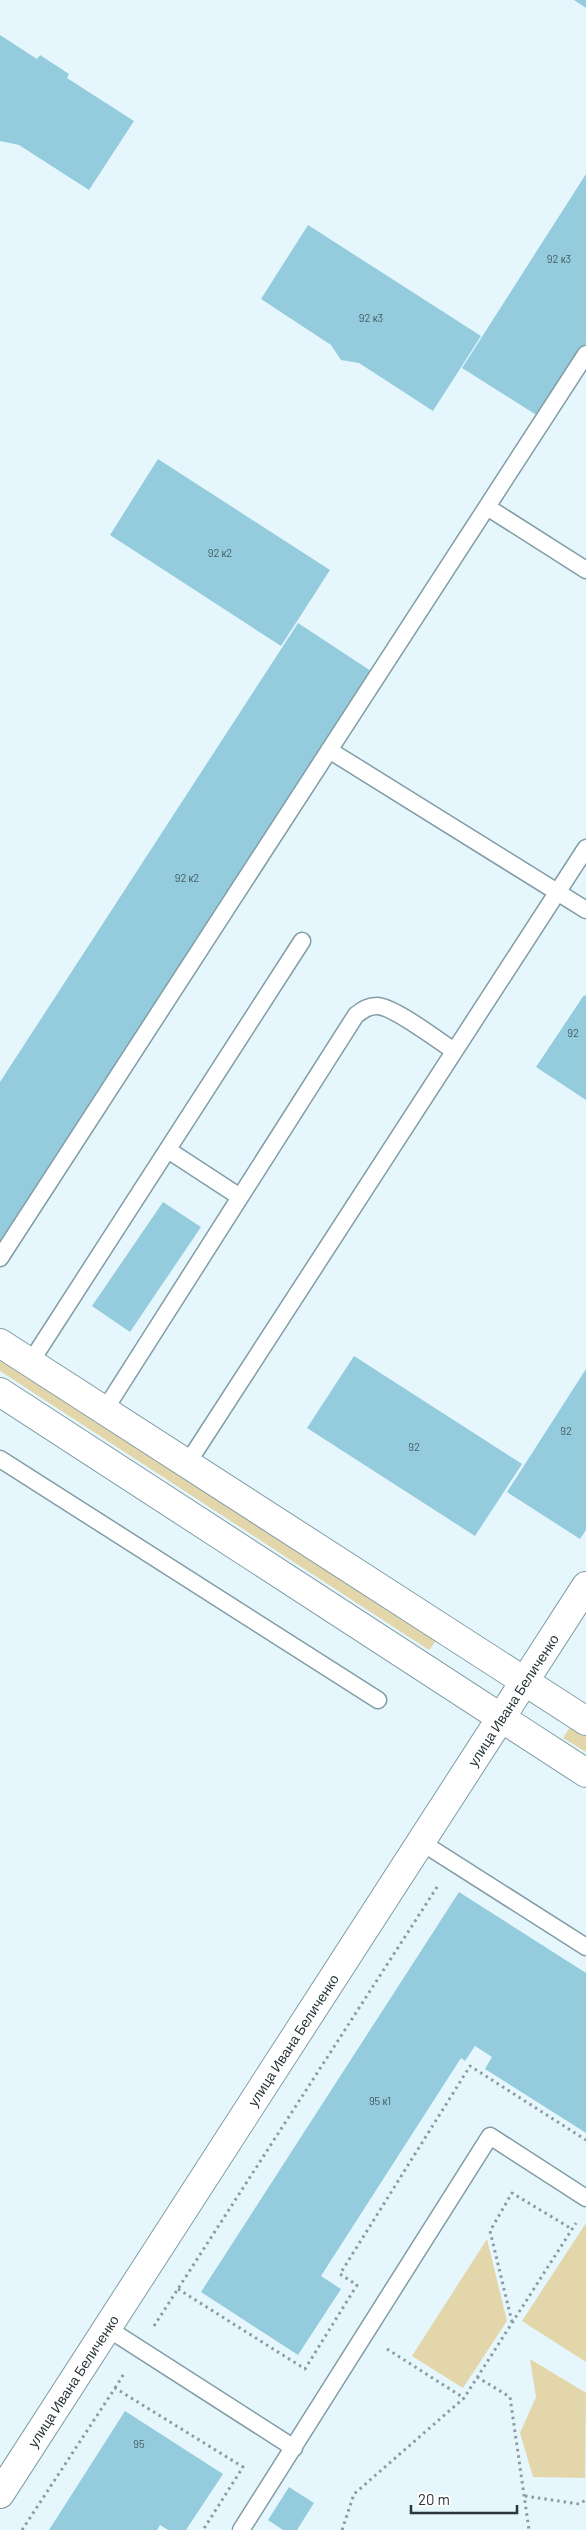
<svg xmlns="http://www.w3.org/2000/svg" width="586" height="2530" font-family="Barlow,sans-serif">
<style>
.green{fill:#e3d6ab}
.building{fill:#95ccdd}
.lines{fill:none;stroke-linecap:round;stroke-linejoin:round}
.lane-casing{stroke:#819da6;stroke-width:19}
.street-casing{stroke:#819da6;stroke-width:30}
.path{stroke:#8c9ba0;stroke-width:3;stroke-dasharray:2.5 4;stroke-linecap:butt}
.lane{stroke:#fff;stroke-width:16}
.street{stroke:#fff;stroke-width:28}
.labels{text-anchor:middle;dominant-baseline:central;stroke-width:4;stroke-linejoin:round;paint-order:stroke}
.number-label{font-size:11px;fill:#455c63}
.street-label{font-size:14px;fill:#2a363a;stroke:#fff}
</style>
<rect width="100%" height="100%" fill="#e5f7fd"/>
<path class="green" d="M0,1358L436,1641L429,1650L0,1371Z
M570,1727L586,1737V1752L563,1738Z
M586,2223V2362L522,2321Z
M487,2239L507,2321L463,2388L412,2356Z
M530,2359L586,2393L585,2478L533,2477L520,2433L536,2397Z"/>
<path class="building" d="M574,0H586V8Z
M0,35L37,59L40,55L69,74L67,78L134,121L89,190L19,145L0,141Z
M586,174V343L538,416L462,368Z
M308,225L481,336L433,411L359,363L341,360L331,345L261,299Z
M158,459L330,570L281,646L110,535Z
M298,623L374,673L0,1250V1082Z
M584,995L586,996V1100L536,1067Z
M163,1202L201,1227L130,1332L92,1306Z
M354,1356L522,1464L475,1536L307,1428Z
M586,1369V1530L580,1539L507,1492Z
M459,1892L586,1973V2133L485,2069L492,2057L475,2046L465,2061L461,2058L321,2276L341,2289L298,2355L201,2292Z
M125,2411L223,2474L186,2530H168L160,2525L157,2530H49Z
M289,2487L314,2503L297,2530H283L268,2520Z"/>
<g class="lines">
<g class="lane-casing">
<path id="lane" d="M487,507L586,570
M329,750L586,910
M168,1150L240,1197
M0,1258L586,354
M30,1363L302,941
M104,1411L356,1015C363,1010 368,1006 377,1006C393,1006 439,1041 454,1051
M0,1459L378,1700
M187,1464L586,848
M421,1842L586,1947
M107,2328L294,2448
M241,2530L490,2136L586,2198"/>
</g>
<g class="street-casing">
<path id="street" d="M0,1343L586,1721
M0,1392L586,1773
M0,2494L586,1586"/>
</g>
<path class="path" d="M178,2289L305,2369L357,2285L340,2274L470,2066L586,2140
M512,2322L490,2231L512,2193L572,2229
M154,2326L439,1884
M387,2349L464,2398
M477,2377L510,2397L529,2530
M115,2388L125,2372
M525,2496L579,2504L586,2500
M22,2530L115,2388L243,2467L203,2530
M342,2530L354,2494L464,2398L576,2223"/>
<use href="#lane" class="lane"/>
<use href="#street" class="street"/>
</g>
<g class="labels">
<g class="number-label">
<text x="559" y="258">92 к3</text>
<text x="371" y="317">92 к3</text>
<text x="220" y="552">92 к2</text>
<text x="187" y="877">92 к2</text>
<text x="573" y="1032">92</text>
<text x="566" y="1430">92</text>
<text x="414" y="1446">92</text>
<text x="380" y="2100">95 к1</text>
<text x="139" y="2443">95</text>
</g>
<g class="street-label">
<text transform="translate(513 1700) rotate(-57)">улица Ивана Беличенко</text>
<text transform="translate(293 2040) rotate(-57)">улица Ивана Беличенко</text>
<text transform="translate(73 2381) rotate(-57)">улица Ивана Беличенко</text>
</g>
</g>
<path d="M411 2505v8h106v-8" fill="none" stroke="#2a363a" stroke-width="2.5"/>
<text x="418" y="2505" font-size="15" fill="#2a363a" stroke="#ffffff" stroke-width="4" paint-order="stroke">20 m</text>
</svg>
